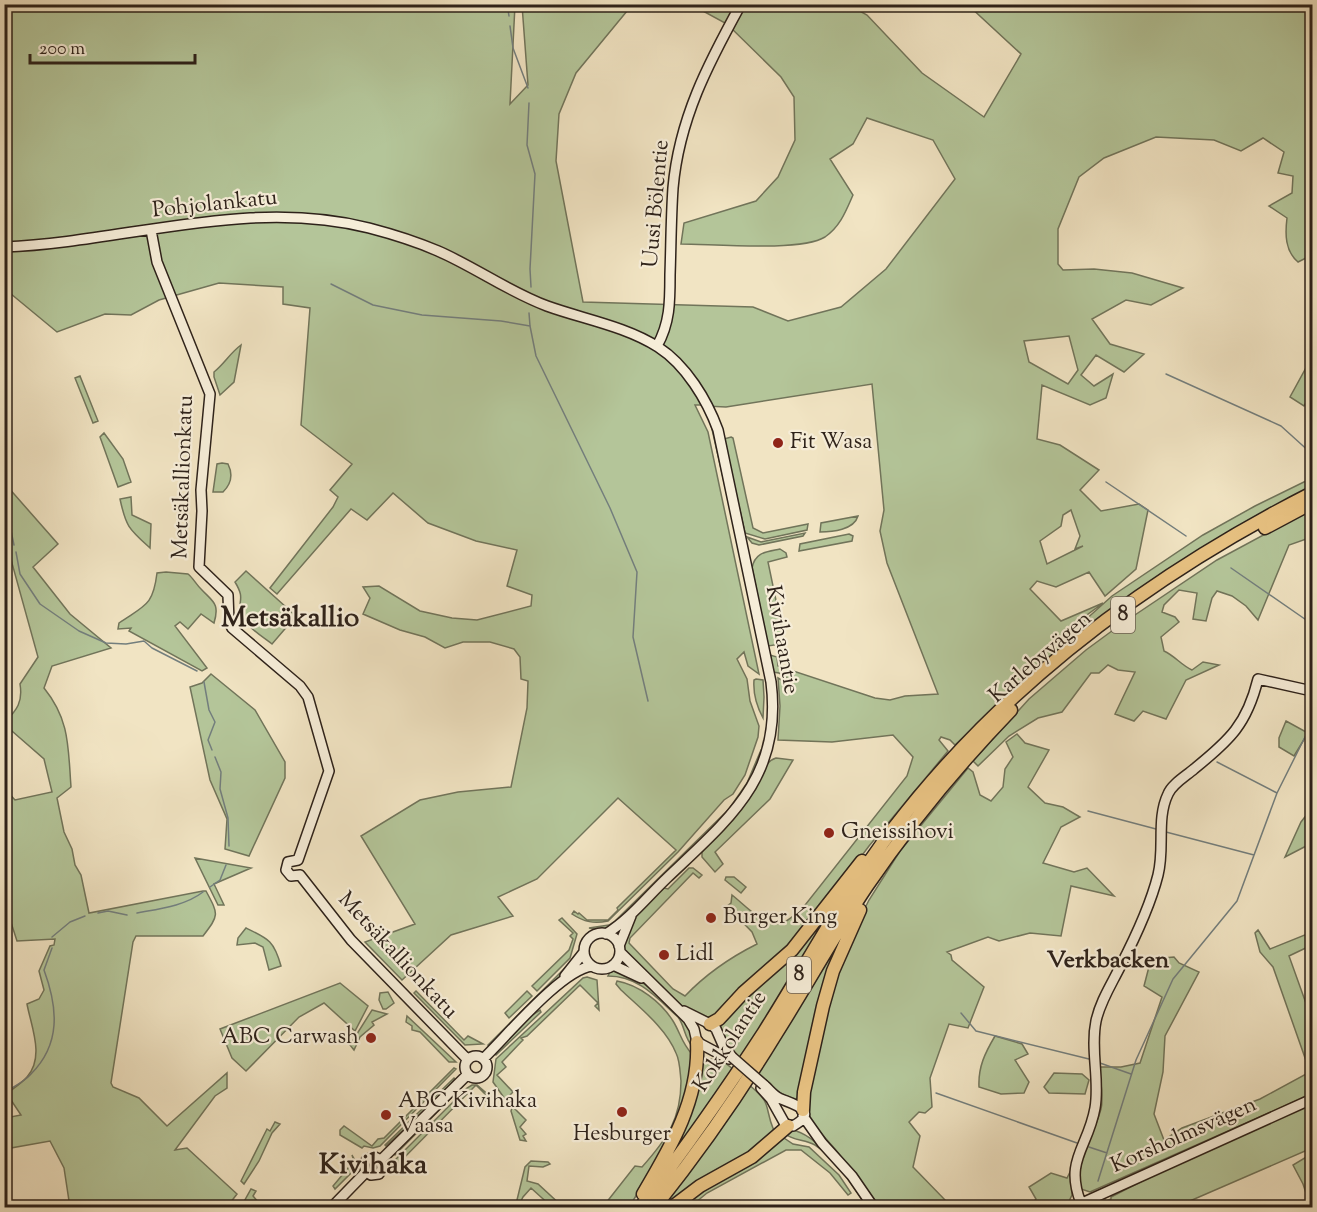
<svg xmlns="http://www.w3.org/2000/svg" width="1317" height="1212" font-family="'Sorts Mill Goudy',serif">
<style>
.green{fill:#b4c599;stroke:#71745a;stroke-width:1.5;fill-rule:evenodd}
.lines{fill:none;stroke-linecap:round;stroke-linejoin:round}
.stream{stroke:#737e7d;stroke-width:1.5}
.secondary-casing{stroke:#2e221a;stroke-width:12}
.highway-casing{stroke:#2e221a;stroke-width:15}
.secondary{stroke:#f6edd8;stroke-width:9}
.highway{stroke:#e8c282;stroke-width:12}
.secondary-bridge-casing{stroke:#2e221a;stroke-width:12;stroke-linecap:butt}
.secondary-bridge{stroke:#f6edd8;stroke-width:9}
.poi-dot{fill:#8f2418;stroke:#f6edd8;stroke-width:2}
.labels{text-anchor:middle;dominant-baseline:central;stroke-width:4.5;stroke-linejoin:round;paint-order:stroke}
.shield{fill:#f6edd8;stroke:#6a5f53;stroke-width:1.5}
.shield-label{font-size:21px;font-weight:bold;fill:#2e221a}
.street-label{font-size:22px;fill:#2e221a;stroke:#f6edd8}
.poi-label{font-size:22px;fill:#2e221a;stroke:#f6edd8;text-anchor:start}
.neighbourhood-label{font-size:24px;font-weight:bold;fill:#2e221a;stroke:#f6edd8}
.district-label{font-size:28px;font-weight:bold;fill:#2e221a;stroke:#f6edd8}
</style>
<rect width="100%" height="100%" fill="#f1e4c3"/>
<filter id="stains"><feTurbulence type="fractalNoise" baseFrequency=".00333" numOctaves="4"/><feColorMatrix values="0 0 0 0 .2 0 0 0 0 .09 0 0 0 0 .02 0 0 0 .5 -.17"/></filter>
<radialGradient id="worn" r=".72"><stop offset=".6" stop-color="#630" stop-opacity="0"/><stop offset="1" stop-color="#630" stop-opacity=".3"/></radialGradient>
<path class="green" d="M1045,4L1312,5V255L1298,262C1285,251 1285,234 1287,218L1269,206L1292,193L1293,176L1278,173L1284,152L1263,138L1241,151L1214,140L1156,137L1104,158L1079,177L1058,229V264L1063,270L1094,269L1132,273L1183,288L1151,305L1126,300L1092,319L1110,344L1144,354L1124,372L1096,355L1081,375L1094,386L1113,374L1106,398L1090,405L1042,385L1037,439L1060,445L1099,470L1080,490L1101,511L1139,504L1148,510L1136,569L1105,596L1089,572L1056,587L1037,581L1030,589L1061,621L1103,603L1068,629L1073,631L1112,596L1203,535L1255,506L1312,478V489L1259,516L1025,680L955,745L950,740L941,737L939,740L948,751L869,846L803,934L717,1016C714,1017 712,1019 708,1019C689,1019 640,968 625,954L622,948L634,916L664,888L668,889L689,868H693L702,875L699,878L693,873L630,938L629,943L673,989L685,996C707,973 729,958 757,944L752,932L727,906L731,903L732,895C745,905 765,928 782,923C789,921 796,913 802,909L907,776L913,757L893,735L832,742L778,740L780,706L778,678L788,684L790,680L779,673L773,672L770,655L777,657L778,666L875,698L890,700L905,696L938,694L887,563L880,531L884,510L872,384L726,407L706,406L711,416L735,530L709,416L703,405H695L708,432L759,674L748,666L744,652L737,659L747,679L750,701L759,726L758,737L745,775L733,794L724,800L678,852L608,921C594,924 584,922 572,914L574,911L578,914L579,913L587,920H608L618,910L617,908L676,850L618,798L537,879L498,897L513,916L451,935L402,980L365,942L415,924L361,836L420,800L458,792L511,787L527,708L528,681L521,679L520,657L514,649L490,642H463L445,648L425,637L400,630L363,614L370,598L363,587L379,586L420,611L452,618L477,620L531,606L532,595L507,586L517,550L476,541L428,523L393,493L367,520L351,509L277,594L270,588L333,507L338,497L330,490L352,464L301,425L310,308L283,304V287L219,283L159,300L131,315L105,314L57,332L5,289V5H515L510,104L528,85L522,5H632L576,73L559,114L556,161L583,302L753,307L788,321L841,307L886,269L955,179L933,140L867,118L853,144L830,159L853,195C846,211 840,227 825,237C801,252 712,244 681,244L684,223L756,201L778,177L795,140L794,97L781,77L727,24L692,5H849L867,15L922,73L984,117L1021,54L968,5H1037L1043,8ZM1069,336L1078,370L1068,384L1029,362L1024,341ZM1071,510L1080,536L1075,549L1083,546L1047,564L1040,541L1061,526L1063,515Z
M241,345L234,382L220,395L214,377V372C225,363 230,353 241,345Z
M1312,365V393L1304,406L1290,397L1307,366Z
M80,376L98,421L93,423L75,378Z
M104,433L123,459L131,482L118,487L100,437Z
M731,437L733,438L753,528L763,533L808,524L807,530L765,539L745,533L724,439Z
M5,461L7,486L58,544L33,567L70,614L111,648L52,666L44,688C70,720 68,747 71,787L57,798L64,832L72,849L75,865L81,875L89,913L203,891H206C219,915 219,915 203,936H136L133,942L111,1083L113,1087L139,1098L167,1126L227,1073V1088L215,1096L175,1150L187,1148L237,1194L227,1207H36L69,1201L64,1168L50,1141L5,1149V1118L21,1115L11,1100L5,1103V1095C12,1089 21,1084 27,1077C45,1057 31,1026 27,1004L39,999L44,990L39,971L50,946L54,945L55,939L17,941L5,904V789L15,800L52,792L44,759L5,725V722C17,710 23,702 20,684L38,657L5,538Z
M222,463L228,464C233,474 231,484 223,492H213L217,464Z
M131,497L132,515L151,524L150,548C129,529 126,527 120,499Z
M1312,509V537L1289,545L1258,620L1246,606L1232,596L1217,591L1212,598L1206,621L1193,619L1197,593L1179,590L1164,605L1162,612L1175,617L1179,622L1161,637L1164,651C1175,656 1181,665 1192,670L1203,662L1219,665L1186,680L1166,719L1143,711L1134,721L1115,714L1135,672L1118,670L1108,665L1099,673H1091L1062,712L1038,718L1009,736L978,766L973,761L1029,699L1086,650L1120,625L1217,560Z
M858,516C854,530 832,532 820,532L821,523Z
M805,533L803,536L759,545L752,543L747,537L761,542Z
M849,534L853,536L852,541L799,551L800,544Z
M780,549L786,553L787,557L768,562L783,634L779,636L781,644L768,646L752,568C755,552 766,552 780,549Z
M246,571L296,616L272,644C263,637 245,626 241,614C237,600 246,600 235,582Z
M166,572L188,574C193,578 196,584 201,589C213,602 220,603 214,623L201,614L188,629L180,622L175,626L207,668L202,671L129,631L131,628L118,629L119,623C145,605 153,606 157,573Z
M211,674L255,710L285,762V778L249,856L225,849L227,819L210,780L190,687L202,683Z
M756,679L763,680L764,697L763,718C757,707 753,693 754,680Z
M1286,721L1308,733L1294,756L1279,747V738Z
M1017,734L1025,743L1049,750L1028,787L1045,803L1063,807L1080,817L1061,827L1043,863L1074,872L1087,868L1114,896L1071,886L1061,936L1030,933L999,941L988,937L947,952L951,955L952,960L984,987L968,1028L949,1024L930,1078L932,1107L925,1113L919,1112L909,1122L920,1136L913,1167L946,1201L957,1207H880L835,1149L811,1122L807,1103L827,1002L851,936L869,900L900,851L968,768L973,772L980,795L991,801L1003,787L1005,769L1013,757L1006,742Z
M761,750L763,751L752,778L731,810L611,927L603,931L589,928L609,925L615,921L729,809L747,783Z
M776,758L793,760L770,799L715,852L723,864L715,872L702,857V852C717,828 740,813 755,789C761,778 763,762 776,758Z
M1312,808V843L1285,857L1301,822Z
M195,858L251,868L214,884L224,905H218Z
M858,871L741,1060L725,1043L718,1024Z
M726,877H734L746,887L741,893L725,880Z
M562,918L577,934L570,958L537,991L532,986L569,950L573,939L570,936L573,933L559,920Z
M246,928C269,939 274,941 281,966L269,970L263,947L255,943L237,945L238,938Z
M847,929L799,1100C780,1095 769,1087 755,1073Z
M1258,930L1270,949L1312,932V945L1289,956L1312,1020V1094L1090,1192L1081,1189C1075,1158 1093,1138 1101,1109C1104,1097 1100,1079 1099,1067H1121L1140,1063L1162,997L1144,986L1151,959L1174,957L1179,963L1199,972L1165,1036L1163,1072L1154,1114L1164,1140L1182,1128L1260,1099L1310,1072L1273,967L1260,952L1255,933Z
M569,964L571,966L490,1046L488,1045Z
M615,969L632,975L655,992L689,1024L692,1031L693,1047C684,1038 685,1026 678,1017C657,998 639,976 608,976L611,970Z
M587,977L597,980L599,1010L595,1006L598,1003L580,985L527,1036L521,1038L523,1040L521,1042L502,1062L506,1067L497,1075L513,1092L507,1098L510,1101L507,1102L493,1082L496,1059L583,978Z
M617,981C639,985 661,1002 673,1021C680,1032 682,1044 692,1054L686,1094L681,1114L646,1180L629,1207L602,1208L635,1166L642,1167C667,1139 681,1119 681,1081C680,1072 680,1061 676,1053C666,1028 640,1008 621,990L616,984Z
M340,983L368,1006L355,1031L324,1003L299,1017L246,1071L232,1058L220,1029Z
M416,991L464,1040L468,1036L483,1044L465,1045L414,993Z
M527,991L532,996L509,1018L505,1013Z
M388,992L394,1003L386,1009H383L379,1000L380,993Z
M372,1010L387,1014L372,1022L374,1025L360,1037L354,1050L350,1045Z
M540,1010L541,1012L496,1055L494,1053L529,1017Z
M407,1016L456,1062H449L420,1032L412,1030V1026L406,1022Z
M995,1036L1022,1044L1028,1054L1015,1060L1029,1082L1024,1093L1001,1094L979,1087C978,1067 985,1053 995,1036Z
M701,1057L724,1062L734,1070L661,1172Z
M454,1068L456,1069L380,1146L373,1148L364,1146L362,1148L340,1135V1130L344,1126L372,1146L378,1139L384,1138Z
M1054,1073L1082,1074L1089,1080L1085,1094L1049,1093L1044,1087Z
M454,1078L455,1079L447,1089L386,1146L385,1145Z
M748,1084C774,1105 763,1105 774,1131L750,1154L668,1207L660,1208Z
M472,1085H477L491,1097L487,1101H485L488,1097L476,1085L391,1171V1164L467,1088Z
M463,1086L395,1155L393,1153L453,1094Z
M1312,1103V1148L1176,1207L1087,1208L1105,1200L1106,1201L1111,1199V1197L1144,1180Z
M512,1108H514L526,1120L520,1127L526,1134L523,1136L526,1141L520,1140L511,1111Z
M275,1122L280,1124L272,1133L259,1161L244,1184L241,1181L267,1129L270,1131Z
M792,1130C821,1135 853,1185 869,1207H867C853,1186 837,1159 815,1145C804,1139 793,1141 784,1133Z
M781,1136L793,1144L809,1147L839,1175L851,1193L848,1195L830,1173L801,1150H786L707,1193L690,1207L680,1208Z
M352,1155L356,1162L354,1170L335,1189L333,1186L354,1161Z
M1312,1155V1207L1311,1208L1303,1184L1293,1165L1308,1156Z
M531,1161L548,1162L550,1164L543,1167L529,1166L527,1181L538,1184L563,1207H552L531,1188L523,1197L519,1205L516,1204L525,1167Z
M1071,1170L1072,1195L1068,1203L1059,1207H1045L1051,1204L1043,1201L1035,1207L1029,1208L1036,1199L1029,1187L1051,1173L1067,1178Z
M251,1189L256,1191L253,1196L259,1203L255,1207H241Z"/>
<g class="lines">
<path class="stream" d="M507,4L509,16
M510,26L513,48L528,88
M529,103L527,145L535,174L530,269L531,287
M331,284L373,305L422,315L501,321L530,326
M529,313L530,326L536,356L610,508L637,572L633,637L648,701
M1166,374L1281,426L1312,454
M1106,482L1186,536
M4,498L14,545
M16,552L20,574L40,604L79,631L106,643L126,644L144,641L152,648L197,671
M1231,568L1312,624
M204,682L209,710L215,722L208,740L212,750
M215,757L221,772L220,789L228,818L229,846
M1217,762L1277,793
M1088,811L1156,829
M1166,832L1254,855
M210,887L220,880L226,865
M98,913L108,911L127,915
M137,913C158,909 185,906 203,892
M52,937L70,922L85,916
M961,1013L976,1031L1089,1059
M1100,1063L1131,1074
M4,1093C13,1087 24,1082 31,1074C61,1044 58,1008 44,970L52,948
M936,1093L1077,1143
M1089,1147L1107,1153
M1098,1181L1136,1060L1173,979L1237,901L1277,793L1306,735"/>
<g class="secondary-casing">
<path id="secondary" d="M151,230L157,262L210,394L201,490L202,511L199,567L228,595L229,622L232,628L300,686L308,697L329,771L298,860
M4,247C126,242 249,197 369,228C392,234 415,241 438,251C475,267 509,292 547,306C583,319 625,326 658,347C686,365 707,400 718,430L771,682C783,777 729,819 667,878C647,897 630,919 606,934
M657,346C670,323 670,302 670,275C671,246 671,217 673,188C679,119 708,64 741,4
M1312,702V720
M298,860L288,862L286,870L291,876L300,875
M300,875L351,940L468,1060
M584 951a18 18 0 1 1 36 0a18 18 0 1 1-36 0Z
M619,946L631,916
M620,952L688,1019L694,1029L697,1042L729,1059
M613,965L641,978
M565,976L584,952
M684,1011L712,1025L716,1029L723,1045L732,1057
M465 1067a11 11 0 1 1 22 0a11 11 0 1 1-22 0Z
M483,1059C507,1036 561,970 592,966
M761,1088L771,1099L785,1124L793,1126C822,1110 789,1103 779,1098C773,1095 769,1089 764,1085
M803,1116L822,1143L852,1176L874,1208
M381,1160L468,1074
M366,1172L371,1175L379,1174L382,1169L381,1160
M366,1172L364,1164L367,1159L375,1157L381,1160
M1081,1203C1064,1160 1088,1148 1095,1108C1100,1080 1090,1050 1096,1021C1100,1002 1111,985 1120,967C1135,938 1150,907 1158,875C1165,848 1156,819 1168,794C1172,784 1186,776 1194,769C1230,740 1247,724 1258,679L1312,691
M331,1208L366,1172
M1071,1208L1312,1099"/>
</g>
<g class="highway-casing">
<path id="highway" d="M1265,528L1312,503
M710,1024L719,1019L743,993L792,950L862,861
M803,1110L804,1092L823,1006L833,971L860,910
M643,1194C671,1147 700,1098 697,1042
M640,1208C683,1151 725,1092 764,1032C807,964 845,892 893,829C1004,684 1151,575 1312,493
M654,1208C697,1154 738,1096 774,1037C806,987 834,935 867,886C910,823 958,765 1011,710
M671,1208L700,1186L752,1157L788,1126"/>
</g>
<use href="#secondary" class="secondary"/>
<use href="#highway" class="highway"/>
<g class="secondary-bridge-casing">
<path id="secondary-bridge" d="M732,1057L764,1085"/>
</g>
<use href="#secondary-bridge" class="secondary-bridge"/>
</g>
<g class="poi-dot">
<circle cx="778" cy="443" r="6"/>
<circle cx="829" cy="833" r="6"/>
<circle cx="711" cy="918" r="6"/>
<circle cx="664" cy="955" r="6"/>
<circle cx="371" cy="1038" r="6"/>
<circle cx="622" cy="1112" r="6"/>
<circle cx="386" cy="1115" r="6"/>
</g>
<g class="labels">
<g class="shield">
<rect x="1111" y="597" width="24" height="36" rx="4.5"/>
<rect x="787" y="957" width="24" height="36" rx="4.5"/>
</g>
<g class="shield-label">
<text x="1123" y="615">8</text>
<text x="799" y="975">8</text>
</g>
<g class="street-label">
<text transform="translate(657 204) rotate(-85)">Uusi Bölentie</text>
<text transform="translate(215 205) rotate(-6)">Pohjolankatu</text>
<text transform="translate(184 477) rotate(-88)">Metsäkallionkatu</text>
<text transform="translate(781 640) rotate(80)">Kivihaantie</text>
<text transform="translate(1041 658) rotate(-41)">Karlebyvägen</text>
<text transform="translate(397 956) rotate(47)">Metsäkallionkatu</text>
<text transform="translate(731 1042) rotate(-57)">Kokkolantie</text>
<text transform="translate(1184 1136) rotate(-24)">Korsholmsvägen</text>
</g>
<g class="poi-label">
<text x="790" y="443">Fit Wasa</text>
<text x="841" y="833">Gneissihovi</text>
<text x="723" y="918">Burger King</text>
<text x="676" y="955">Lidl</text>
<text x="359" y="1038" text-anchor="end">ABC Carwash</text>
<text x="398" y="1102">ABC Kivihaka<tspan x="398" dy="25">Vaasa</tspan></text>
<text x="622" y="1135" text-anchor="middle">Hesburger</text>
</g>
<g class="neighbourhood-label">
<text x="1108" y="961">Verkbacken</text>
</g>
<g class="district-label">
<text x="290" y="619">Metsäkallio</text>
<text x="373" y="1166">Kivihaka</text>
</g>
</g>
<rect width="1317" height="1212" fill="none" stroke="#f1e4c3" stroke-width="24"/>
<rect x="6" y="6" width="1305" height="1200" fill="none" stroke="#2e221a" stroke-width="3"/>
<rect x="12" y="12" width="1293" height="1188" fill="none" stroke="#2e221a" stroke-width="1.5"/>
<path d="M30 54v9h165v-9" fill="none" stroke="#2e221a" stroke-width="3"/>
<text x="39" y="54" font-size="18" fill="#2e221a" stroke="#f6edd8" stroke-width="4.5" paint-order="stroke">200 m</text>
<rect width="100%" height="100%" filter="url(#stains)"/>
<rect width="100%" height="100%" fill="url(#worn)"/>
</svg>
